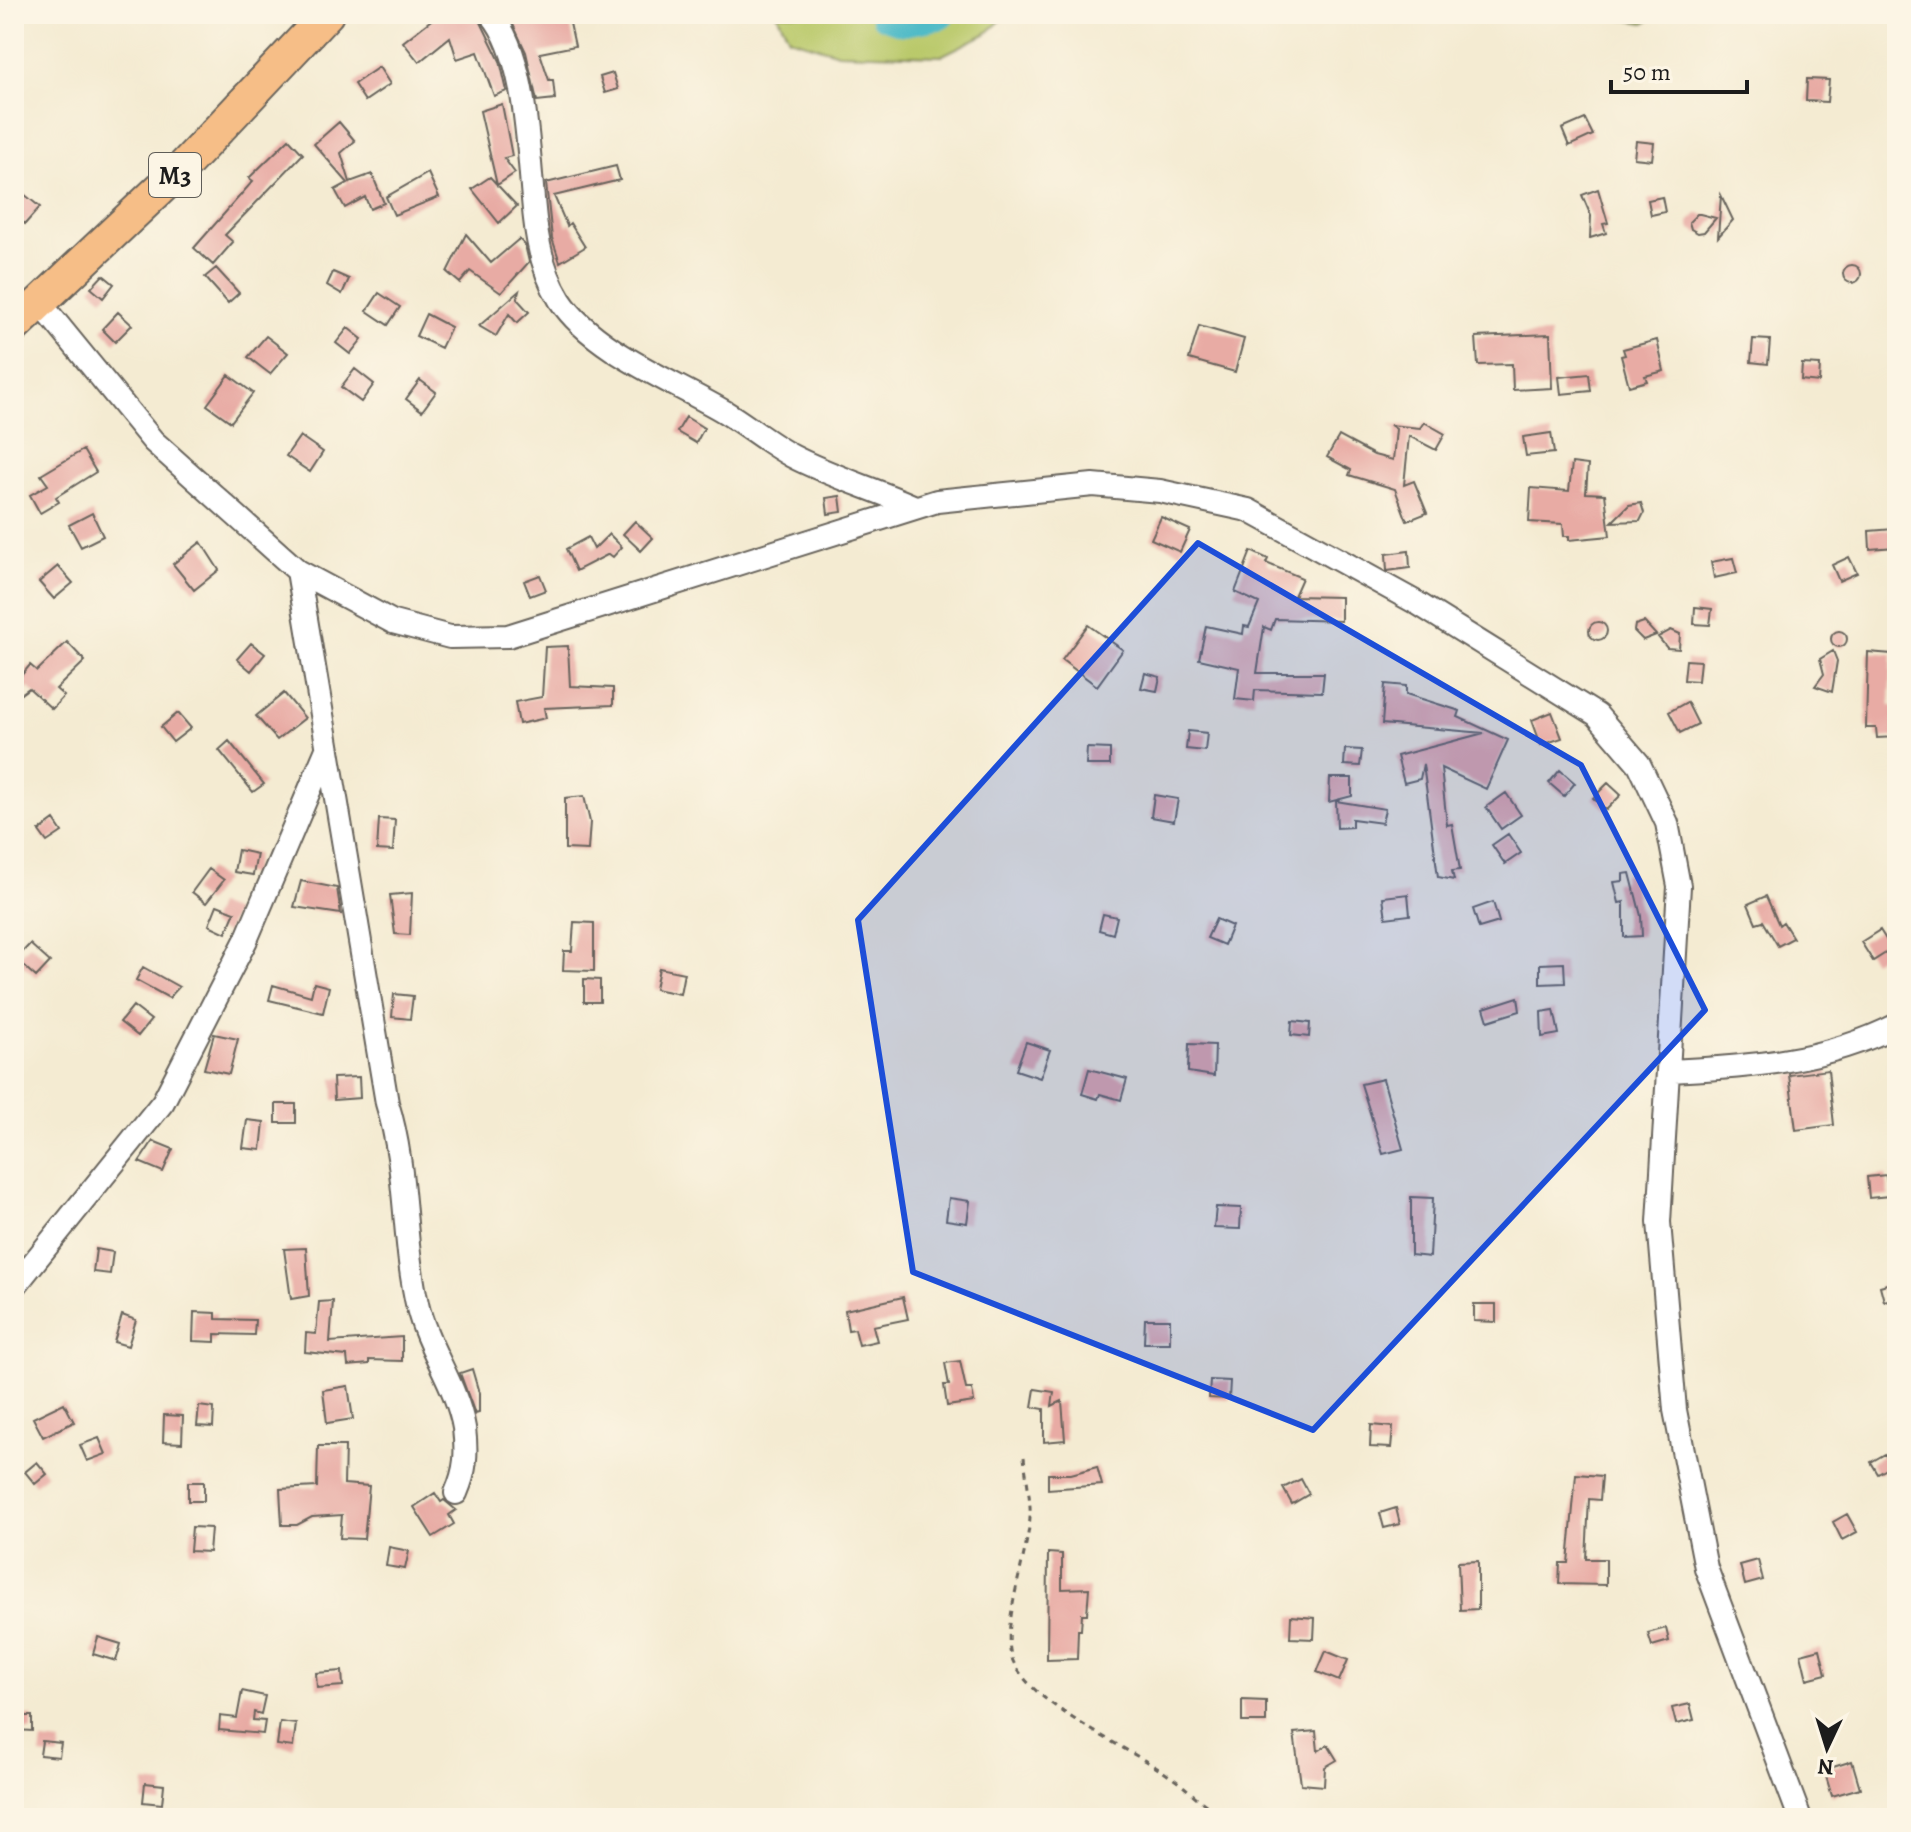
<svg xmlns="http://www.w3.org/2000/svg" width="1911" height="1832" font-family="Alegreya,serif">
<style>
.green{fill:#bac96b;stroke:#6b7244;stroke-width:2}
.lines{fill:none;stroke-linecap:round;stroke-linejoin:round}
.river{stroke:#4cb9c6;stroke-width:32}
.building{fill:#e8aba4}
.minor-casing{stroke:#68645c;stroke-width:26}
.highway-casing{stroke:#68645c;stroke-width:36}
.path{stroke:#68645c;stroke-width:3;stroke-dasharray:6 6;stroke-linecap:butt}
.minor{stroke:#fff;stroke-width:22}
.highway{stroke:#f6be87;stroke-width:32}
.marked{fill:#1d4ed8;fill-opacity:0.2;stroke:#1d4ed8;stroke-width:6;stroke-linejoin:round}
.labels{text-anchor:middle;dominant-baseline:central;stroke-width:7;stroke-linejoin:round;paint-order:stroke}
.shield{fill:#fcf5e5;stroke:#5f5d58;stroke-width:2}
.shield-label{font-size:26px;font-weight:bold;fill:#1c1c1c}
</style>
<rect width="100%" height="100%" fill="#fcf5e5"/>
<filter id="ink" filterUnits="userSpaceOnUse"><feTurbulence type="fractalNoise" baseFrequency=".0125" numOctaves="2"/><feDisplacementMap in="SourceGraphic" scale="16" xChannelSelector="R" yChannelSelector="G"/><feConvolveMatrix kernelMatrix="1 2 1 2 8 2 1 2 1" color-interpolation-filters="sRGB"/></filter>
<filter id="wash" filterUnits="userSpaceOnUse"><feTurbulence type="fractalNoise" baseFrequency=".006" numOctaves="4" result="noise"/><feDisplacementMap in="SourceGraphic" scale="32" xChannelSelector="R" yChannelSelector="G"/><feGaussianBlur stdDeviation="1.8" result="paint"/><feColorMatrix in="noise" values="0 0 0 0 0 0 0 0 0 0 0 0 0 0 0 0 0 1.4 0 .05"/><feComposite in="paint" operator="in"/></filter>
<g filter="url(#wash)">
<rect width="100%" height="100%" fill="#f4ebd2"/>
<path class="green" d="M777,14H1008L987,33L941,56L838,53L789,38Z
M1601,14H1661L1644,23Z"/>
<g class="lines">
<path class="river" d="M886,14L904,20L939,14"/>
</g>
<g id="blocks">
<path class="building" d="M439,14H477L500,61L507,91L494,96L478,52L457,59L450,37L419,62L403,42Z
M508,14H512L516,23L537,14H568L575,46L540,53L549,80H553L555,99L537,101L526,52Z
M379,67L390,84L365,101L354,84Z
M613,73L618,89L605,93L600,77Z
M1807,79L1829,80L1827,102L1806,101Z
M502,104L512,156L504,158L515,173L497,185L480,111Z
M1585,119L1593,135L1569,146L1562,129Z
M339,122L355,141L341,153L350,182L372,174L384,203L370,209L365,197L345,208L335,190L348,183L314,144Z
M289,139L303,154L225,235L233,242L213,265L194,248L253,181L249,178Z
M1636,141L1654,143L1652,160L1634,158Z
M616,166L620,180L554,196L567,226L570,223L585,247L560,262L552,238L546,183Z
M428,173L439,197L394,215L386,197Z
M490,177L517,206L499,223L472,189Z
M14,186L40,207L25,224L14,214Z
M1598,189L1608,223L1603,224L1606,233L1590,238L1591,216L1582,195Z
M1721,195L1733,220L1718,237Z
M1662,197L1665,212L1651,215L1648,200Z
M1697,214H1700L1716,218L1704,232L1698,233L1691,229L1689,222Z
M466,234L491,263L519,239L525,245L529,262L501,293L470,271L460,283L447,272Z
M1843 274a9 9 0 1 1 18 0a9 9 0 1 1-18 0Z
M216,268L239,293L228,303L205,277Z
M333,272L349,279L342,294L327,285Z
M103,275L114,284L103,298L91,288Z
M519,291L517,299L529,312L517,323L509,314L496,336L479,326Z
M379,293L400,307L388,325L367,311Z
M118,312L132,325L115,342L102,329Z
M426,314L451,327L441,348L416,336Z
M1199,326L1244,339L1235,372L1189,359Z
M348,328L362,339L350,354L336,343Z
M1550,334L1552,388L1513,390L1512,364L1478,365L1476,337Z
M266,336L288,353L270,374L248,357Z
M1753,339L1770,340L1768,364L1751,362Z
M1657,340L1664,371L1645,376L1647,381L1629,386L1621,356L1625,355L1623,349Z
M1802,364L1820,365L1819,382L1801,380Z
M355,369L374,384L361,402L341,387Z
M1589,374L1591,391L1561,394L1559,377Z
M229,375L253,393L231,422L207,405Z
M420,380L436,392L422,411L406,399Z
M686,417L704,428L696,443L677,432Z
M1424,422L1445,434L1436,450L1409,436L1404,485L1414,481L1427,513L1407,521L1395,489L1349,475L1351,470L1327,457L1339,436L1374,455L1393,460L1396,429L1390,425L1420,428Z
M1551,433L1554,453L1526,456L1523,437Z
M300,436L323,452L310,472L286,456Z
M83,450L96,472L56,497L59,502L40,513L30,495L48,485L41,475Z
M1572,463L1588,465L1586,493L1605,494L1610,536L1569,540V536H1564L1563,524L1529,522L1531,488L1569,491Z
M840,496L842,512L828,514L826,498Z
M1641,503L1644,513L1640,521L1612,522L1629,505Z
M92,513L103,536L81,547L69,525Z
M1161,517L1190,530L1180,552L1151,539Z
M635,521L653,538L641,551L623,534Z
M1894,529L1895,547L1870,549L1869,531Z
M609,534L622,547L613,557L609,554L576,571L566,549L588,537L594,549Z
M201,542L219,570L194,590L173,564Z
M1251,551L1268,559L1266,563L1302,578L1294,596L1341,597V621L1275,619L1271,630L1264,627L1257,673H1324L1322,692L1255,690L1254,701L1235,699L1239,668L1199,659L1206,626L1243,634L1244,626L1249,627L1259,603L1235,592Z
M1409,551L1410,568L1387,571L1386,554Z
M1849,557L1857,573L1839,581L1832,565Z
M1733,558L1737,573L1714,578L1711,562Z
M58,566L73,583L54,599L39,582Z
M540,575L546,590L530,596L524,581Z
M1695,607L1712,609L1710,625L1694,624Z
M1589 631a9 9 0 1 1 18 0a9 9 0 1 1-18 0Z
M1644,622L1656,635L1643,640L1634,631L1635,625Z
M1088,625L1123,650L1097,686L1062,660Z
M1671,630L1680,634L1679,649L1667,648L1658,637Z
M1831 639a8 8 0 1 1 16 0a8 8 0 1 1-16 0Z
M67,642L85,661L56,689L64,696L52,709L29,688L14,699V684L30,665L37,671Z
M251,643L265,654L251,671L237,659Z
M568,646L570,686L613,688V705L544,708L546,718L519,724L515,702L542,697L545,647Z
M1833,651L1837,661L1832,692L1815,686L1824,674L1820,659Z
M1868,652L1892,654L1890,706H1894L1896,737L1877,738L1876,728H1866Z
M1686,660L1700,661L1698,681L1684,680Z
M1145,673L1160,677L1157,691L1141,688Z
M1385,684L1406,686V694L1460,711L1458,717L1508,740L1486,789L1441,768L1447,825L1452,824L1460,870L1452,871L1454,880L1438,877L1423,764L1420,779L1404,783L1397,756L1484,733L1382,724Z
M284,693L305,718L277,740L256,716Z
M1687,702L1698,724L1680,733L1669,712Z
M1552,712L1562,738L1541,745L1532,720Z
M178,713L191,728L173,742L161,727Z
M1188,731L1207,733L1205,751L1186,749Z
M229,741L264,784L253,792L219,750Z
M1087,748L1110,749V765H1086Z
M1345,749L1362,750L1360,766L1344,765Z
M1560,770L1575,783L1564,796L1549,783Z
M1330,778H1352V796L1329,802Z
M1608,783L1621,795L1606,810L1593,798Z
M1506,793L1521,815L1501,829L1486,807Z
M1154,795L1178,799L1174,821L1151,817Z
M584,796L590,822L588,850L565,849V798Z
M1336,801L1385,809L1382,823L1352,819V827L1337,828Z
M379,819L395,820L393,851L377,850Z
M54,820L62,832L47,842L39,831Z
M1508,834L1521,853L1505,864L1492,845Z
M238,850L257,854L253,875L234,872Z
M209,869L224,880L206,903L192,892Z
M1630,873L1641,916L1642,936L1624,937V902L1619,903L1614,882L1623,881V874Z
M301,881L337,888L341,914L294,907Z
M412,893L410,935L395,934L390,895Z
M1408,894L1410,915L1386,918L1383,897Z
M1766,896L1779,925L1783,922L1793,938L1778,946L1763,921L1756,923L1748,904Z
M1493,902L1499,922L1479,928L1473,909Z
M217,905L235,912L226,933L209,925Z
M1103,914L1117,917L1113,934L1099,930Z
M1216,919L1232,926L1224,945L1207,938Z
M574,922L594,923V971L563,970L564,951H572Z
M1880,930L1892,949L1873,961L1861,942Z
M30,944L50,962L36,977L16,959Z
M1564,963L1565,983L1540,984V964Z
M143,967L179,987L169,998L136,980Z
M659,968L684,973L680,994L655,989Z
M584,979L600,980V1002H584Z
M314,983L329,987L323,1013L269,1000L273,985L311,996Z
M394,994L413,996L410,1019L392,1017Z
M1518,997L1520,1011L1488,1021L1484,1008Z
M133,1006L151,1020L138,1036L120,1022Z
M1554,1010L1559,1034L1542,1037L1541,1012Z
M1292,1021L1310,1023L1309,1037L1291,1035Z
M214,1034L238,1039L229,1074L204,1069Z
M1026,1042L1050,1050L1040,1078L1016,1070Z
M1189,1044L1215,1045L1214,1076L1188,1072Z
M1089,1069L1127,1079L1121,1100L1100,1094L1098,1099L1082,1094Z
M1828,1070L1834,1125L1796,1130L1789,1075Z
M359,1077L360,1098L334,1100L333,1078Z
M1383,1079L1403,1149L1383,1154L1361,1084Z
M276,1104H296V1123H276Z
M247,1120L264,1122L261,1150L243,1148Z
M153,1141L173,1149L163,1172L139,1162Z
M1886,1175L1889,1196L1869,1198L1867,1177Z
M1411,1197L1433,1198L1430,1257L1411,1255Z
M949,1198L970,1201L967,1223L946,1220Z
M1216,1207L1241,1208L1240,1229L1214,1228Z
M306,1248L309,1296L291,1299L284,1249Z
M96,1249L113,1252L110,1274L93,1272Z
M1897,1281V1298L1884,1301L1880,1286Z
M903,1297L908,1319L873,1326L877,1341L859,1345L855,1329L848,1330L845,1310Z
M333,1301L330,1342L402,1337V1361L369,1360V1364L348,1366L347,1356L305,1352L306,1333L316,1334L319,1302Z
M1474,1304H1496V1322L1474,1321Z
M194,1312L216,1313V1319L255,1320L254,1335L215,1334V1342L193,1341Z
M122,1315L136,1320L128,1346L114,1342Z
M1145,1319H1170V1343H1144Z
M960,1361L966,1389H972L974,1402L947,1406L944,1385H949L945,1363Z
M472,1369L479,1393V1413L475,1414L460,1373Z
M1210,1380L1230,1381L1229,1399L1209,1398Z
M348,1386L353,1419L327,1423L323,1390Z
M1035,1389L1054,1392L1052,1406L1062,1401L1065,1440L1044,1442V1409L1032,1407Z
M64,1403L74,1422L43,1437L33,1418Z
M199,1406L214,1408L213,1427L197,1426Z
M164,1415L183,1416L182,1443L163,1442Z
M1371,1425L1393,1427L1391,1448L1370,1447Z
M99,1438L106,1454L87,1461L80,1445Z
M318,1446H345L344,1484L369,1486L364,1539L340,1538L342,1515L312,1517L297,1525H282L280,1489L317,1487Z
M1885,1454L1892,1466L1878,1474L1871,1462Z
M37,1462L47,1474L35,1484L25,1472Z
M1097,1467L1102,1485L1048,1489V1474H1071Z
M1576,1474L1602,1476L1600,1500L1589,1499L1586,1559H1606V1585L1559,1584L1560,1563H1568Z
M1301,1479L1309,1494L1292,1504L1283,1488Z
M188,1482H204V1501H188Z
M435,1493L441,1502L444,1500L456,1510L449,1515L454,1524L433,1537L414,1507Z
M1396,1508L1400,1524L1384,1528L1380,1513Z
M1847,1514L1857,1532L1842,1540L1833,1522Z
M192,1527L211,1528L209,1552L190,1551Z
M389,1547L409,1551L405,1569L386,1566Z
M1048,1553L1062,1554V1589L1089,1588L1087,1614H1082L1081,1630H1078L1077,1659L1047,1660Z
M1758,1560L1763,1580L1745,1585L1740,1565Z
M1478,1561V1609L1460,1610L1458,1562Z
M1291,1616L1315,1618L1314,1639L1290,1638Z
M1666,1628L1669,1641L1652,1646L1648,1633Z
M98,1637L121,1644L116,1661L93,1654Z
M1820,1649L1826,1674L1807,1679L1801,1654Z
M1326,1651L1348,1660L1339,1681L1317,1672Z
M342,1671L343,1686L317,1688L316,1673Z
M242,1691L265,1696L261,1714L254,1712L253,1720L265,1721L263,1734L219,1730L220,1716L237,1718Z
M1242,1700L1266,1701V1722H1242Z
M1690,1704L1694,1720L1676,1724L1672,1708Z
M16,1716H32V1731L16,1730Z
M280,1722L296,1724L293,1747L277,1745Z
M1316,1731L1318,1751L1328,1745L1337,1760L1325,1767L1324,1786L1301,1784L1294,1733Z
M42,1741L61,1743L59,1757L40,1755Z
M1852,1761L1860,1788L1832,1796L1824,1770Z
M145,1783L164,1785L162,1804L143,1802Z"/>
</g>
</g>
<g filter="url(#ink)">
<use href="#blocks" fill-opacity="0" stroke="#68645c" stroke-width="2"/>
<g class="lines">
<g class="minor-casing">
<path id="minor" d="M491,14C529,59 528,161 535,219C538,247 545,276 560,300C593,351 675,382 725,412C748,426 768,443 792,456C830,476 875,489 915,507
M41,304L153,441L298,571L393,622L450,637L508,636L937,501L1093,485L1160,491L1248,510L1417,603L1597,715L1639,764L1667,823L1679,886L1659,1222L1675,1410L1706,1568L1800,1818
M298,571L387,1103C408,1170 402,1240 418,1308C428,1349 457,1386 464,1428C467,1453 466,1470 456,1493
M1669,1071C1749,1067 1825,1062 1897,1025
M14,1287L163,1102L246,940L327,749"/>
</g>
<g class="highway-casing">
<path id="highway" d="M14,327L182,168L327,14"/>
</g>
<path class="path" d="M1024,1457C1026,1477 1031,1498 1030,1518C1028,1554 999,1630 1013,1661C1035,1710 1137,1750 1179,1783C1204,1802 1201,1806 1234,1818"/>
<use href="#minor" class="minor"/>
<use href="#highway" class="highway"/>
</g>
</g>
<path class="marked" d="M1198,543L1581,765L1705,1010L1313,1430L913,1272L858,920Z"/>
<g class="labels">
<rect class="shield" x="149" y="153" width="52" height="44" rx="6"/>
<g class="shield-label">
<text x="175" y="175">M3</text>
</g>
</g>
<rect width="1911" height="1832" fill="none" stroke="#fcf5e5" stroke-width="48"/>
<g transform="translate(1827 1748) rotate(184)" stroke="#fcf5e5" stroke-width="6" paint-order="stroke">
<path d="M0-6L14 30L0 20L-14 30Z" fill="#1c1c1c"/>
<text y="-12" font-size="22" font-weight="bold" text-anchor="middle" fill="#1c1c1c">N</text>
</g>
<path d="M1611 80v12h136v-12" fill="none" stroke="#1c1c1c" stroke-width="4"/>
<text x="1623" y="80" font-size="24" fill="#1c1c1c" stroke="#fcf5e5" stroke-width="6" paint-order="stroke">50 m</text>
</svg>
